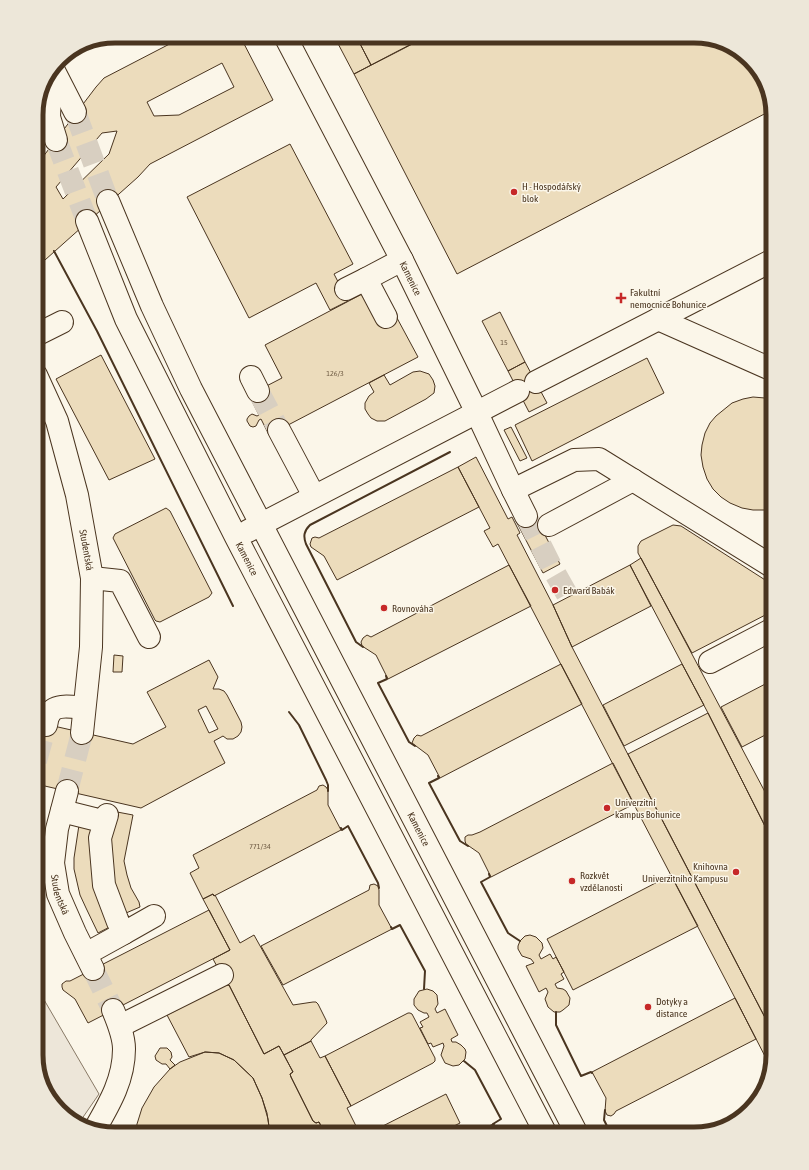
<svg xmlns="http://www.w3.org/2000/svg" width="809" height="1170" font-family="'Asap Condensed',sans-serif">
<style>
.green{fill:#ede6d9;stroke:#887966}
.building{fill:#ecdcbc;stroke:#4a3520;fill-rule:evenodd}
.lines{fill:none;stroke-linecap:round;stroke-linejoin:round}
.minor-tunnel{stroke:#d8cfc1;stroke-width:22;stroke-dasharray:22 11;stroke-linecap:butt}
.minor-casing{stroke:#4a3520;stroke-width:24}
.minor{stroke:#fbf6e9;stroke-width:22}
.wall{stroke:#4a3520;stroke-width:2}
.poi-dot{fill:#c62828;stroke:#fbf6e9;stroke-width:1.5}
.labels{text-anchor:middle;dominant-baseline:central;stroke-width:3;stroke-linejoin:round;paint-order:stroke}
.number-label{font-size:8px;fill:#725f47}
.poi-label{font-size:10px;fill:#4a3520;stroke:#fbf6e9;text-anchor:start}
.street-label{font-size:10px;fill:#4a3520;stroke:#fbf6e9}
.rim{fill:none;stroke:#4a3520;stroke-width:5}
</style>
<rect width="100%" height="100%" fill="#fbf6e9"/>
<path class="green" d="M36,986L99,1094L79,1123L71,1121L47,1094L36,1055Z"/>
<path class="building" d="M185,36H240L273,100L150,164L138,177L36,268V166L96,87L104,78ZM222,63L234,87L179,115L154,116L147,102ZM117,131L109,154L63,199L56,187L102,133Z
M334,36H356L371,65L354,74Z
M356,36H384L388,43L402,36H406L419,40L371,65Z
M428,36H699L738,49L762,76L772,110L457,274L354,74Z
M290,144L353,264L334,274L348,301L330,310L316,283L249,318L187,197Z
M364,293L382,326L397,318L418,357L269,435L261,419L259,420L256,426L253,427L250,426L247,421V419L249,416L252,414L257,416L259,415L249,395L282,378L265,345Z
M500,312L525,362L508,371L482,321Z
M101,355L155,459L109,480L56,379Z
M647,358L664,393L532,461L515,425Z
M525,362L547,403L529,412L508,371Z
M420,371L429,374L433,380L435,386L434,393L426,399L385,421H377L371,418L368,414L365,409V403L369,396L374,392L369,383L384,375L390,385L413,372Z
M753,397L765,398L773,400V508L764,510H753L742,508L730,503L721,497L713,489L707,479L703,467L701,455L702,445L705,433L710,423L716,416L732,403L743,399Z
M511,427L527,458L520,461L504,430Z
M476,457L508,519L512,517L520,533L517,535L553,605L572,647L773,1033V1055L770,1066L735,998L498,544L493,547L484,531L490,528L458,467Z
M458,467L479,507L337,580L324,556L311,547L310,544L312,538L315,537L319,538Z
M166,508L170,511L212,593L209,597L160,622L156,621L155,620L113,538L115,534Z
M533,512L560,564L543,573L516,521Z
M673,525L681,526L773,585V611L692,653L638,553V546L641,541Z
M641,558L773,807V842L708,713L630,565Z
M509,565L531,606L388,679L376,655L362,646L361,642L363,638L367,635L371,637Z
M630,565L651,606L572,647L553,605Z
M114,655L123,656L122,672H113Z
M209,660L218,677L213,689H219L224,691L227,695L241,722L242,727L241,732L238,736L233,739H227L223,736L214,741L225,763L141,808L36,784V722L133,744L166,727L147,692ZM206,706L218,729L209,733L198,710Z
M561,664L582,704L440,778L428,755L412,743L414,738L417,735L421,736Z
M682,664L704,705L624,746L603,705Z
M773,680V731L742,747L721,707Z
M708,713L773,842V1030L772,1031L628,754Z
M613,763L634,804L491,877L479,853L466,844L465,841V837L468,835H472L480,832Z
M323,785L326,787L328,790V805L341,830L214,896L213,894L203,899L190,873L199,868L193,855L317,790L319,786Z
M96,808L133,815L124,861L127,875L131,888L139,902L140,907L126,913L129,917L98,933L86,908L80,895L74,869V858L79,825Z
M671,875L698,926L573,990L547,939Z
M374,884L378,886L379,890V905L392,929L283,985L261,946L369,890L370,885Z
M213,894L214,896L215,895L240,943L254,935L293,1005L313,1002H316L318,1004L326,1020L327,1023L311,1040V1041L284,1055L279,1046L264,1054L229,985H227L213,959L230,950L203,899Z
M209,910L230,950L88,1023L75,999L63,990L62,987V984L66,981H70Z
M530,935L536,937L542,943L543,948L539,955L541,959L550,954L553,959L556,957L564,972L561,974L564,979L555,984L557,988L563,989L566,991L570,998L569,1005L563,1010L560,1012H554L548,1007L545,999L548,992L546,988L539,992L526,966L534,963L531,959L522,956L518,949V946L520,941L525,936Z
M227,984V985H229L264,1054L279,1046L293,1072L290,1074L291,1077L313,1121L316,1123L319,1122L325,1134H270L268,1119L262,1098L253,1078L234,1060L219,1053L205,1052L189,1057L167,1015Z
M427,989L433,991L437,995L438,1004L435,1009L437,1013L445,1009L458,1035L451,1039L452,1042H456L461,1045L465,1049L466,1052L465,1059L459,1065L453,1066L445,1063L441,1055L444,1046L443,1043L433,1047L431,1043L428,1044L420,1028L423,1027L420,1022L429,1017L427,1013H424L418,1010L414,1005V999L419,991Z
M735,998L756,1039L616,1111L614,1114L611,1116L607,1115L605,1111L606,1098L592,1072Z
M408,1013H410L412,1014L435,1058V1061L433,1063L351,1106L325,1056Z
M311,1041L320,1058L325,1056L351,1106L347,1108L360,1134H325L319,1122L316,1123L313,1121L291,1077L290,1074L293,1072L284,1055Z
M160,1048H167L171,1052L172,1057L170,1060L175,1065L170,1069L166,1064H162L156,1060L155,1056Z
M205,1052L219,1053L234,1060L253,1078L262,1098L267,1113L270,1134H135L137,1124L142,1108L154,1087L170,1069L180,1062Z
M446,1094L460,1123L438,1134L369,1133Z
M493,1124L499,1134H473Z"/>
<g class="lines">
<path class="minor-tunnel" d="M75,112L108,201
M56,140L87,221
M258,391L279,430
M526,516L552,568L568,596
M36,761L46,725
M67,791L82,733
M93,969L113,1010"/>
<g class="minor-casing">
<g id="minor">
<path id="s1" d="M285,36L402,260L477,413L513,490L526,516"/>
<path d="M53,69L75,112"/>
<path d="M51,71L49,117L56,140"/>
<path id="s2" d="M108,201L152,306L191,389L577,1134"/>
<path id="s3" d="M87,221L126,319L236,537L546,1134"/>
<path d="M366,279L402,260"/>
<path d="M346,289L366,279L386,317"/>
<path d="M658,319L773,370"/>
<path d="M36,335L62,322"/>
<path id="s4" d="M36,375L57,421L77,495L92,578L91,647L82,733"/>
<path d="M251,377L258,391"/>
<path d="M536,382L773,260"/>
<path d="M279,430L314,496"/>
<path d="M513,490L574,460L599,459L773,567"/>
<path d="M549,525L633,480"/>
<path d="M248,531L518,391"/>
<path d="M92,578L120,581L149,637"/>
<path d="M710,662L773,629"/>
<path d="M46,725C47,722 47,718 49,715C54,703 73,707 84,708"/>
<path id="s5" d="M67,791L57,829L53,863L58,894L75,933L93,969"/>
<path d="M62,811L94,819"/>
<path d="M124,933L154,916"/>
<path d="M86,954L124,933L118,922L104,885L100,838L107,815"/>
<path d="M120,1026L222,975"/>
<path d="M95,1129C110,1103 124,1079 124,1049C124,1036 118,1022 113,1010"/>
</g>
</g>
<use href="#minor" class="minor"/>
<path class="wall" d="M54,251L97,331L233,606
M363,647L356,642L306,544C303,536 304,531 310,525L450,452
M386,676L387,679L378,683L409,742L415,746
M289,712L299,725L326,780L328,785V791
M438,776L439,778L429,783L460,841L468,846
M341,828L342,830L348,826L378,883L379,888
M489,874L490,877L481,882L508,933L520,941
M391,927L392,929L400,925L425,971L424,989
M556,1012V1025L581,1076L591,1072L592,1073
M464,1061L475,1070L501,1119L493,1124L494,1125
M605,1110L604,1120L611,1134"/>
</g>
<g class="poi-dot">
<circle cx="514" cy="192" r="4"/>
<path d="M619 292h4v4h4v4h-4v4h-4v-4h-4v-4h4z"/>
<circle cx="555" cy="590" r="4"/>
<circle cx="384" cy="608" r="4"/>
<circle cx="607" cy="808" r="4"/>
<circle cx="736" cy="872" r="4"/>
<circle cx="572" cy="881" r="4"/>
<circle cx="648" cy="1007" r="4"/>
</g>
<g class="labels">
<g class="number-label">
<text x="504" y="342">15</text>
<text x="335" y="373">126/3</text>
<text x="260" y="846">771/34</text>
</g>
<g class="poi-label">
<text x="522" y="186">H - Hospodářský<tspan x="522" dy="12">blok</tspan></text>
<text x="630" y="292">Fakultní<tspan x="630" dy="12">nemocnice Bohunice</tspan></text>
<text x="563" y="590">Edward Babák</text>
<text x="392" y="608">Rovnováha</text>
<text x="615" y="802">Univerzitní<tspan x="615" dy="12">kampus Bohunice</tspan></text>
<text x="728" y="866" text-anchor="end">Knihovna<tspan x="728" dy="12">Univerzitního Kampusu</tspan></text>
<text x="580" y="875">Rozkvět<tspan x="580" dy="12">vzdělanosti</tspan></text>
<text x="656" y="1001">Dotyky a<tspan x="656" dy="12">distance</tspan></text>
</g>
<g class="street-label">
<text stroke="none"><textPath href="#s1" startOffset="273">Kamenice</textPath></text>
<text stroke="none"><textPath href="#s4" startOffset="183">Studentská</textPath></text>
<text stroke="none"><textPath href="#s3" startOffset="374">Kamenice</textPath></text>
<text stroke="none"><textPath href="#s2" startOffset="701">Kamenice</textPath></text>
<text stroke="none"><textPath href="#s5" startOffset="106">Studentská</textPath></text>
</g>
</g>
<path d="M0 0H809V1170H0ZM115 43H694A72 72 0 0 1 766 115V1055A72 72 0 0 1 694 1127H115A72 72 0 0 1 43 1055V115A72 72 0 0 1 115 43Z" fill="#ede7d9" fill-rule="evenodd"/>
<path class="rim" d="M115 43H694A72 72 0 0 1 766 115V1055A72 72 0 0 1 694 1127H115A72 72 0 0 1 43 1055V115A72 72 0 0 1 115 43Z"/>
</svg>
